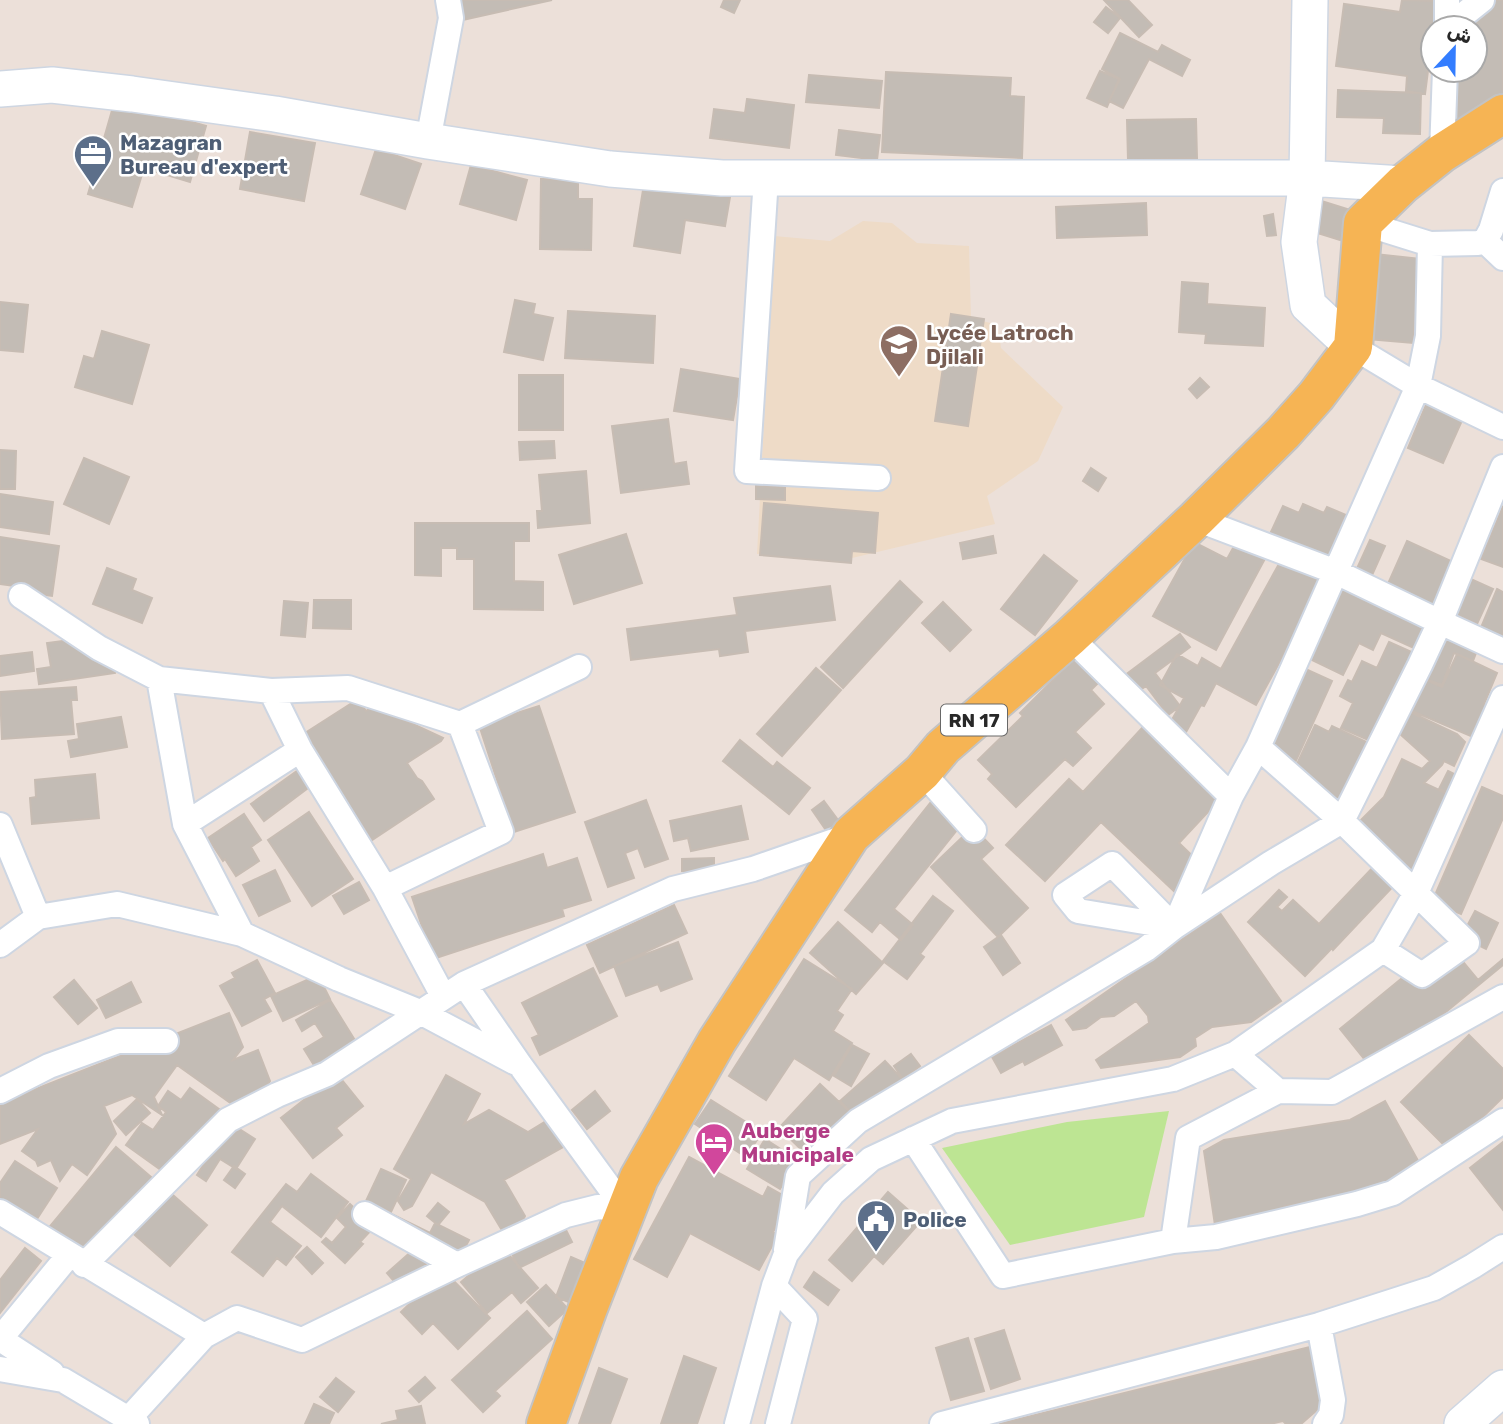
<svg xmlns="http://www.w3.org/2000/svg" width="1503" height="1424" font-family="Rubik,Cairo,sans-serif">
<style>
.education{fill:#eedbc7}
.green{fill:#bde593}
.building{fill:#c3bcb5;stroke:#c7bcb3;stroke-width:2}
.lines{fill:none;stroke-linecap:round;stroke-linejoin:round}
.street-casing{stroke:#ced6e2;stroke-width:28}
.secondary-casing{stroke:#ced6e2;stroke-width:38}
.primary-casing{stroke:#c3c3c3;stroke-width:42}
.street{stroke:#fff;stroke-width:24}
.secondary{stroke:#fff;stroke-width:35}
.primary{stroke:#f6b454;stroke-width:38}
.labels{text-anchor:middle;dominant-baseline:central;stroke-width:5;stroke-linejoin:round;paint-order:stroke}
.shield{fill:#fff;stroke:#686868;stroke-width:2}
.shield-label{font-size:19px;font-weight:bold;fill:#282828}
.service-label{font-size:21px;font-weight:bold;fill:#4e5e75;stroke:#fff;text-anchor:start}
.education-label{font-size:21px;font-weight:bold;fill:#785e54;stroke:#fff;text-anchor:start}
.hotel-label{font-size:21px;font-weight:bold;fill:#b23c85;stroke:#fff;text-anchor:start}
</style>
<rect width="100%" height="100%" fill="#ece0d9"/>
<path class="education" d="M863,221L892,223L917,243L969,246L971,318L998,325L1001,348L1063,407L1038,461L987,496L995,524L852,558L757,554L774,236L830,241Z"/>
<path class="green" d="M1169,1111L1144,1217L1010,1245L942,1148L1067,1122Z"/>
<path class="building" d="M453,0H552L458,21Z
M724,0H740L734,13L721,7Z
M1104,0H1128L1152,25L1139,37Z
M1402,0L1437,1L1425,94L1406,91L1407,76L1336,66L1344,4L1400,12Z
M1486,0H1503V95L1477,120L1445,118L1448,70H1475V28H1457Z
M1106,7L1120,18L1108,33L1094,22Z
M1120,33L1158,52L1162,45L1190,60L1182,76L1149,59L1123,108L1109,101L1120,79L1102,69Z
M1100,71L1119,79L1107,107L1087,98Z
M886,72L1011,78L1010,96L1024,97L1022,158L882,152Z
M809,75L882,81L879,108L806,102Z
M1338,90L1421,93L1420,134L1383,133L1384,118L1337,117Z
M747,99L794,105L789,148L710,138L714,109L745,113Z
M115,100L206,126L190,182L144,168L132,207L88,194Z
M1196,119L1197,158L1128,160L1127,120Z
M839,130L880,135L877,160L836,155Z
M250,132L315,143L304,201L240,189Z
M376,149L421,164L405,209L361,194Z
M471,165L527,180L516,220L460,204Z
M541,179L578,180V199H592L591,250L540,249Z
M644,184L730,197L725,226L685,220L680,253L634,246Z
M1315,199L1350,210L1340,240L1305,229Z
M1146,203L1147,235L1057,238L1056,207Z
M1273,214L1276,235L1267,236L1264,216Z
M1375,254L1420,259L1413,343L1368,339Z
M1182,282L1208,284L1207,304L1265,308L1263,346L1205,343L1206,334L1179,332Z
M515,300L535,304L533,314L553,318L543,360L504,352Z
M0,302L28,305L23,352L0,350Z
M568,311L655,316L653,363L565,358Z
M951,314L984,319L968,426L935,421Z
M102,331L149,345L132,404L75,387L84,356L94,359Z
M681,369L740,379L733,420L674,411Z
M519,375H563V430H519Z
M1200,378L1209,387L1197,398L1189,389Z
M1428,400L1464,416L1443,463L1408,448Z
M668,419L674,464L686,462L689,484L621,493L612,426Z
M554,441L555,458L520,460L519,442Z
M0,450L16,451L15,489H0Z
M84,458L129,477L109,524L64,504Z
M1091,468L1106,478L1098,491L1083,481Z
M586,471L590,523L538,528L537,511H542L539,475Z
M756,486L785,487V500L756,499Z
M0,494L53,502L49,534L0,527Z
M764,503L878,513L875,553L852,551L851,563L760,555Z
M1303,504L1324,513L1327,507L1346,515L1327,559L1270,534L1283,506L1299,513Z
M1503,506V567L1481,559Z
M415,523H529V541H514V581L543,582V610L474,609V559H457V548H441V576L415,575Z
M626,534L642,583L574,604L559,555Z
M993,536L996,553L963,559L960,543Z
M0,537L59,546L52,596L21,592L22,587L0,584Z
M1238,539L1267,555L1216,650L1153,616L1194,542L1227,559Z
M1370,540L1385,546L1369,582L1354,575Z
M1407,541L1453,562L1433,607L1387,586Z
M1285,553L1327,576L1256,705L1216,683L1204,706L1201,705L1185,734L1169,725L1184,698L1160,685L1177,654L1198,666L1202,658L1221,669Z
M1044,555L1077,581L1035,635L1001,609Z
M107,568L136,579L132,590L152,598L142,623L93,604Z
M1464,576L1493,589L1477,624L1449,611Z
M1346,579L1430,620L1416,649L1381,633L1373,650L1359,643L1343,675L1308,658Z
M900,581L922,602L843,688L821,667Z
M830,586L835,620L745,631L748,652L720,656L719,649L631,660L627,629L737,615L734,598Z
M1497,589L1503,592V639L1480,630Z
M314,600H351V629L313,628Z
M284,601L308,603L305,637L281,635Z
M943,602L971,630L950,651L922,623Z
M1443,631L1479,645L1473,661L1454,653L1442,685L1425,679Z
M1180,634L1190,647L1155,673L1180,706L1168,715L1146,686L1136,693L1124,676Z
M77,639L79,651L111,646L115,673L39,684L37,669L51,667L47,643Z
M1389,642L1416,654L1375,743L1341,728L1353,703L1340,696L1348,680L1352,682L1362,661L1377,668Z
M32,652L34,671L0,676V656Z
M1081,652L1105,676L1091,690L1104,704L1075,732L1091,748L1073,766L1065,759L1016,807L988,779L992,774L978,760L1023,716L1020,713Z
M1457,654L1497,673L1484,704L1487,705L1473,737L1412,711L1426,680L1442,687Z
M1301,667L1332,681L1294,765L1263,751Z
M816,668L841,690L782,756L757,734Z
M76,687L77,700H71L74,734L2,739L0,692Z
M358,699L366,711L374,706L443,738L441,741L407,763L417,778L422,781L434,799L372,840L362,825L359,824L309,746L316,750L305,733Z
M539,706L575,812L514,832L479,725Z
M1410,712L1457,734L1465,742L1454,766L1444,761L1442,765L1424,783L1452,796L1409,879L1355,826L1384,797L1402,759L1422,769L1430,761L1400,734Z
M121,717L127,747L71,757L68,741L79,739L77,724Z
M1315,725L1329,732L1332,726L1377,747L1342,822L1291,777Z
M1143,727L1220,799L1179,843L1203,866L1177,894L1101,822L1045,881L1006,845L1069,779L1083,792Z
M740,740L773,767L777,762L810,788L789,814L723,761Z
M308,763L320,779L264,821L251,804Z
M1448,771L1462,778L1454,795L1439,789Z
M95,774L99,818L32,824L30,798L36,797L35,780Z
M1482,787L1503,796V818L1461,914L1432,902Z
M935,797L965,820L894,909L913,925L901,940L880,922L872,932L845,910Z
M646,800L668,859L645,867L638,848L625,853L634,878L608,887L585,822Z
M824,801L841,824L828,833L812,810Z
M741,806L748,839L691,851L688,838L674,841L670,821Z
M309,812L353,879L312,906L268,840Z
M244,814L261,840L251,847L259,861L236,876L225,859L223,861L208,838Z
M973,827L993,848L981,859L1028,908L998,937L931,867Z
M543,854L547,868L577,858L591,900L562,909L564,916L433,959L412,897Z
M714,858V871H682V859Z
M1380,860L1400,879L1333,950L1332,948L1305,976L1248,922L1279,890L1287,897L1277,907L1282,911L1293,900L1319,924Z
M275,870L290,901L259,916L243,885Z
M359,882L369,900L344,914L333,896Z
M933,896L953,911L920,954L924,957L907,979L883,961Z
M674,905L687,933L600,973L587,945Z
M1475,911L1498,923L1486,949L1470,941L1474,932L1466,928Z
M1220,913L1281,1001L1251,1022L1212,1027L1195,1038L1196,1046L1180,1057L1101,1068L1096,1060L1149,1023L1148,1016L1136,1001L1114,1016L1101,1017L1086,1028L1073,1030L1066,1020Z
M838,922L883,963L856,994L810,953Z
M1001,935L1020,963L1003,975L984,947Z
M678,942L692,979L661,991L658,984L626,996L614,966Z
M1459,957L1478,980L1503,959V965L1374,1071L1340,1029L1412,970Z
M804,959L852,989L837,1011L843,1015L833,1031L852,1043L829,1080L794,1058L766,1100L729,1076Z
M257,960L275,993L264,999L271,1011L242,1026L220,986L235,978L232,973Z
M593,968L617,1016L540,1055L532,1038L539,1035L522,1003Z
M318,975L330,999L283,1021L271,996Z
M74,980L97,1008L78,1024L54,997Z
M131,982L141,1002L106,1018L97,1000Z
M330,1000L356,1042L315,1067L304,1049L324,1037L315,1023L302,1031L296,1020Z
M229,1013L243,1047L233,1060L258,1050L270,1081L262,1092L232,1104L177,1065L154,1097L162,1115L132,1095L104,1106L116,1134L87,1175L72,1164L60,1181L51,1160L38,1166L36,1161L22,1151L38,1129L0,1144V1103Z
M1051,1025L1062,1045L1025,1065L1023,1061L1001,1073L992,1057Z
M1469,1035L1503,1069V1097L1449,1150L1401,1102Z
M852,1045L869,1054L851,1086L834,1076Z
M911,1054L920,1066L903,1079L894,1066Z
M885,1061L902,1079L857,1119L840,1101Z
M337,1074L363,1106L336,1128L342,1135L313,1158L281,1118Z
M446,1075L480,1094L464,1124L489,1110L528,1132L548,1120L563,1147L504,1180L525,1216L521,1224L503,1232L485,1202L431,1172L412,1206L404,1210L398,1201L411,1179L394,1169Z
M820,1084L852,1114L811,1159L779,1128Z
M190,1088L223,1112L175,1180L126,1145L142,1123L153,1130L166,1112L158,1106L168,1091L181,1100Z
M595,1091L610,1111L587,1129L572,1110Z
M137,1099L150,1113L126,1135L114,1121Z
M711,1100L762,1132L746,1157L695,1124Z
M1385,1101L1421,1166L1387,1185L1357,1195L1285,1206L1262,1218L1215,1225L1204,1151L1224,1140L1350,1120Z
M230,1123L255,1139L236,1169L220,1159L206,1181L197,1175Z
M765,1139L798,1160L780,1189L747,1169Z
M1503,1142V1210L1470,1168Z
M116,1147L157,1182L87,1264L47,1230Z
M689,1157L763,1197L768,1187L791,1200L773,1232L778,1235L759,1270L690,1233L667,1277L634,1259Z
M15,1161L57,1188L33,1225L0,1203V1183Z
M234,1166L245,1174L235,1188L224,1180Z
M381,1169L406,1180L391,1212L366,1201Z
M311,1174L348,1202L321,1237L282,1206L270,1222L301,1246L286,1265L277,1258L263,1276L232,1252L286,1184L297,1192Z
M165,1188L207,1225L170,1266L128,1229Z
M888,1192L921,1221L883,1264L874,1256L852,1281L829,1260Z
M438,1203L449,1212L438,1225L427,1216Z
M350,1204L374,1227L360,1242L363,1244L345,1263L322,1242L326,1238L332,1243L346,1227L337,1218Z
M375,1206L430,1233L435,1223L469,1240L459,1259Z
M563,1224L572,1242L519,1268L510,1250Z
M421,1243L434,1257L399,1287L387,1273Z
M307,1247L323,1263L312,1274L296,1257Z
M502,1247L538,1288L521,1303L512,1292L487,1313L461,1282Z
M25,1248L41,1261L0,1313V1280Z
M571,1257L592,1266L576,1305L556,1297Z
M444,1271L490,1318L458,1349L433,1323L422,1334L401,1312Z
M814,1272L839,1290L828,1305L804,1287Z
M546,1285L568,1309L549,1326L527,1302Z
M527,1311L552,1339L495,1391L500,1396L483,1412L452,1380Z
M1004,1330L1020,1379L991,1389L975,1339Z
M968,1338L984,1391L951,1400L936,1348Z
M1310,1347L1324,1404L1301,1424H1286L1283,1421L1270,1424H999Z
M684,1356L716,1368L697,1424H661Z
M599,1368L627,1379L610,1424H579Z
M425,1377L435,1388L419,1402L409,1391Z
M336,1378L354,1392L338,1412L320,1397Z
M314,1404L334,1413L329,1424H305Z
M421,1406L425,1424H381L398,1420L396,1411Z"/>
<g class="lines">
<g class="street-casing">
<path id="street" d="M1447,28L1482,0
M1447,28V0
M428,141L451,18L448,0
M1442,153L1445,70
M766,178L747,471L878,478
M1363,223L1430,244L1478,243L1485,241L1491,230L1503,191
M1485,241L1503,258
M1353,347L1418,386L1503,427
M1196,519L1336,572L1440,622L1503,651
M21,596L99,648L159,679L271,691L300,750L385,888L443,996
M1070,637L1231,796
M159,679L185,824
M271,691L348,688L460,724L501,832L385,888
M460,724L579,667
M1258,747L1342,821L1467,943L1422,975L1383,950
M922,772L974,830
M0,825L38,917
M1112,864L1174,927L1078,911L1065,895Z
M1174,927L1231,796L1258,747L1418,386L1428,336L1430,244
M242,934L185,824L300,750
M0,945L38,917L117,904L242,934L339,979L420,1012L516,1063
M464,984L673,889L753,869L851,835
M1235,1054L1278,1091L1332,1092L1503,997
M0,1091L49,1066L118,1041H166
M913,1139L1003,1276L1173,1241L1216,1237L1357,1204L1393,1193L1503,1121
M0,1212L204,1336
M365,1214L457,1265
M1173,1241L1188,1138L1278,1091
M786,1250L798,1176L858,1121L1146,949L1174,927L1271,863L1342,821L1420,665L1440,622L1503,467
M84,1265L228,1120L277,1095L327,1074L464,984L520,1065L626,1210
M774,1286L805,1319L778,1424
M1319,1325L1333,1400L1331,1415L1325,1424
M0,1339L69,1255
M0,1339L52,1373
M0,1369L63,1380L137,1424
M124,1424L204,1336L237,1318L302,1340L457,1265L566,1215L598,1207L626,1210
M737,1424L774,1286L786,1254L833,1193L871,1159L952,1121L1173,1079L1235,1054L1383,950L1416,893L1503,698
M942,1424L1319,1325L1434,1288L1473,1266L1503,1247"/>
</g>
<g class="secondary-casing">
<path id="secondary" d="M1310,0L1307,178L1299,242L1308,305L1353,347
M0,89L52,85L132,94L275,114L428,141L610,169L722,178H1307L1403,184
M1462,1424L1503,1388"/>
</g>
<g class="primary-casing">
<path id="primary" d="M546,1424L588,1308L639,1178L717,1041L851,835L922,772L943,747L1070,637L1196,519L1283,433L1316,396L1353,347L1363,223L1403,184L1442,153L1503,114"/>
</g>
<use href="#street" class="street"/>
<use href="#secondary" class="secondary"/>
<use href="#primary" class="primary"/>
</g>
<defs>
<g id="office-pin" transform="scale(2.0125)"><path d="M0 17L-7.5 6A9.5 9.5 0 1 1 7.5 6Z" fill="#5c6f8a" stroke="#fff"/><path d="M-6-3h4V-5.5h4V-3h4V5H-6ZM-1-4.5V-3h2v-1.5ZM-6 0V1H6V0Z" fill="#fff"/></g>
<g id="school-pin" transform="scale(2.0125)"><path d="M0 17L-7.5 6A9.5 9.5 0 1 1 7.5 6Z" fill="#8d6e63" stroke="#fff"/><path d="M0-5L7-2L0 1L-7-2ZM-4 1L0 2.5L4 1V4Q0 6-4 4Z" fill="#fff"/></g>
<g id="hotel-pin" transform="scale(2.0125)"><path d="M0 17L-7.5 6A9.5 9.5 0 1 1 7.5 6Z" fill="#d1479c" stroke="#fff"/><path d="M-6-4.5h1.5V1H6V5H4.5V3h-9V5H-6ZM-4 0a1.8 1.8 0 1 1 3.6 0ZM.5 0V-2.5h3Q6-2.5 6 0Z" fill="#fff"/></g>
<g id="civic-pin" transform="scale(2.0125)"><path d="M0 17L-7.5 6A9.5 9.5 0 1 1 7.5 6Z" fill="#5c6f8a" stroke="#fff"/><path d="M-.6-6.5H3V-4.5H.6V-3L4-1V1h2V6H-6V1h2V-1L-.6-3ZM-1.2 2.5V6h2.4V2.5Z" fill="#fff"/></g>
</defs>
<g fill-rule="evenodd">
<use href="#office-pin" x="93" y="154"/>
<use href="#school-pin" x="899" y="344"/>
<use href="#hotel-pin" x="714" y="1142"/>
<use href="#civic-pin" x="876" y="1219"/>
</g>
<g class="labels">
<rect class="shield" x="941" y="704.5" width="66" height="31" rx="5"/>
<g class="shield-label">
<text x="974" y="720">RN 17</text>
</g>
<g class="service-label">
<text x="120" y="142">Mazagran<tspan x="120" dy="24">Bureau d'expert</tspan></text>
<text x="903" y="1219">Police</text>
</g>
<g class="education-label">
<text x="926" y="332">Lycée Latroch<tspan x="926" dy="24">Djilali</tspan></text>
</g>
<g class="hotel-label">
<text x="741" y="1130">Auberge<tspan x="741" dy="24">Municipale</tspan></text>
</g>
</g>
<g transform="translate(1454 49) rotate(22)"><circle r="33" fill="#ffffff" stroke="#a9a9a9" stroke-width="2"/>
<path d="M0-5L12 26L0 18L-12 26Z" fill="#337dff"/>
<text y="-10" font-size="19" font-weight="bold" text-anchor="middle" fill="#282828">ش</text>
</g>
</svg>
